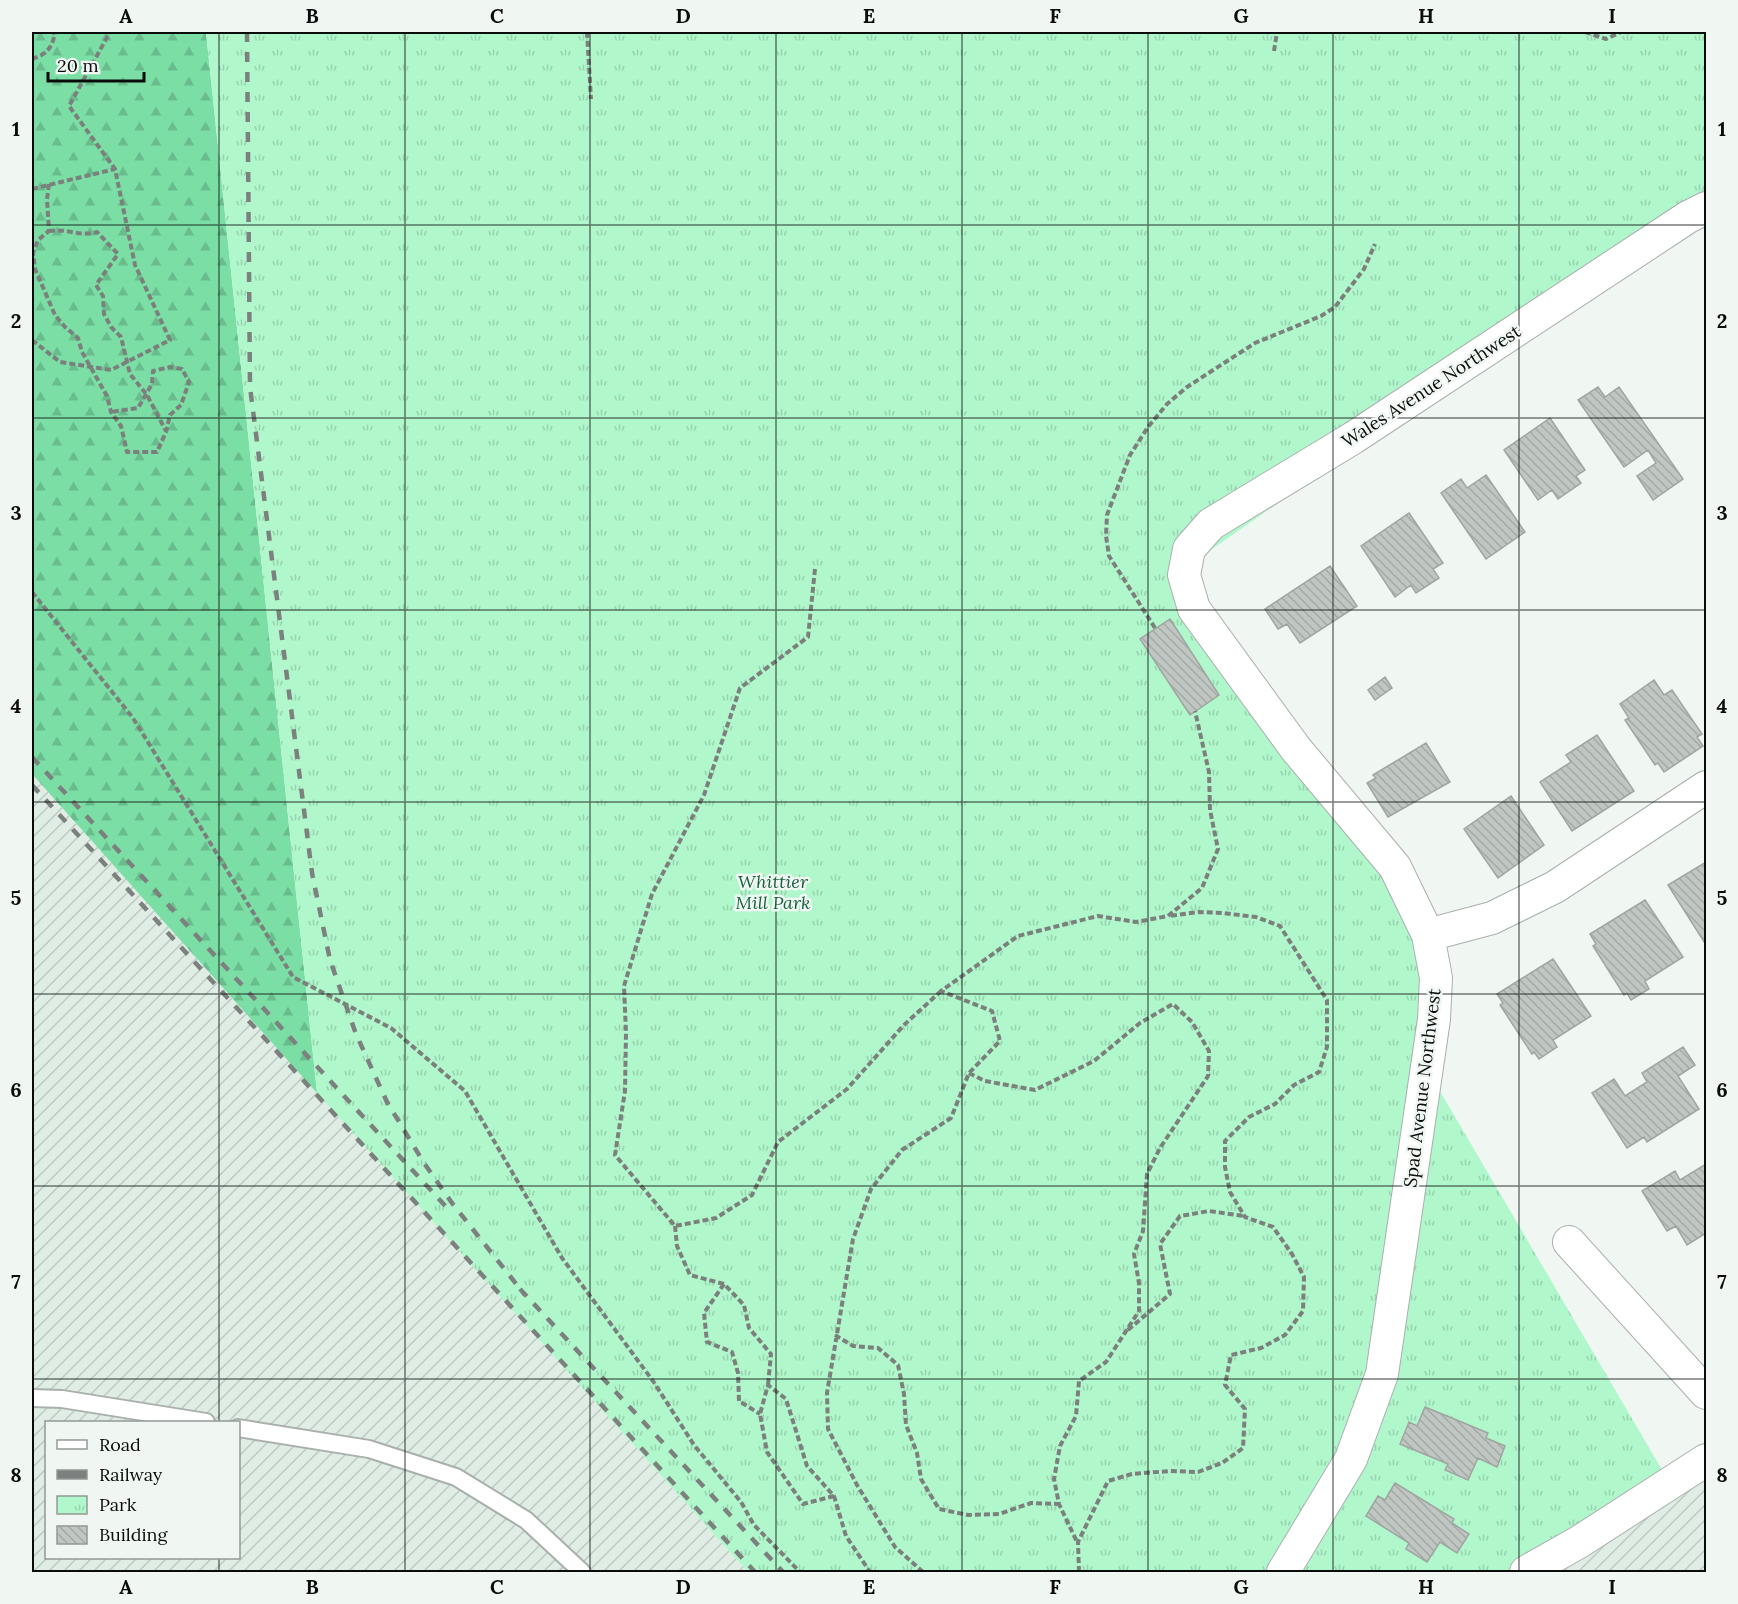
<svg xmlns="http://www.w3.org/2000/svg" width="1738" height="1604" font-family="Lora,serif">
<style>
.industrial{fill:url(#industrial-furrows);fill-rule:evenodd}
.forest{fill:url(#forest-firs)}
.park{fill:url(#park-tufts)}
.building{fill:url(#building-back-hatch);stroke:#9fa5a1;stroke-width:1.5}
.lines{fill:none;stroke-linecap:round;stroke-linejoin:round}
.service-casing{stroke:#a9b0ac;stroke-width:20}
.minor-casing{stroke:#a9b0ac;stroke-width:34}
.path{stroke:#7b807d;stroke-width:4;stroke-dasharray:6 3;stroke-linecap:butt}
.service{stroke:#fff;stroke-width:16}
.minor{stroke:#fff;stroke-width:32}
.rail{stroke:#7c807e;stroke-width:4.5;stroke-dasharray:10 10;stroke-linecap:butt}
.grid{fill:none;stroke:#0a0c0b;stroke-width:1.5;stroke-opacity:0.55}
.labels{text-anchor:middle;dominant-baseline:central;stroke-width:5;stroke-linejoin:round;paint-order:stroke}
.street-label{font-size:18px;fill:#0a0c0b;stroke:#f0f7f3}
.park-label{font-size:18px;font-style:italic;fill:#19623e;stroke:#f0f7f3}
.neatline{fill:none;stroke:#0a0c0b;stroke-width:2}
.grid-label{font-size:20px;text-anchor:middle;font-weight:bold;fill:#0a0c0b}
</style>
<defs>
<pattern id="industrial-furrows" width="10" height="10" patternUnits="userSpaceOnUse" patternTransform="scale(1.5)"><rect width="10" height="10" fill="#dfede4"/><path d="M-1 1l2-2M0 10L10 0M9 11l2-2" fill="none" stroke="#becac2"/></pattern>
<pattern id="forest-firs" width="22" height="20" patternUnits="userSpaceOnUse" patternTransform="scale(1.5)"><rect width="22" height="20" fill="#7bdea5"/><path d="M5 1l3.5 6h-7zM16 11l3.5 6h-7z" fill="#69bd8d"/></pattern>
<pattern id="park-tufts" width="24" height="20" patternUnits="userSpaceOnUse" patternTransform="scale(1.5)"><rect width="24" height="20" fill="#b1f7cc"/><path d="M3 7l-1-3M5 7V3M7 7l1-3M15 17l-1-3M17 17v-4M19 17l1-3" fill="none" stroke="#97d3ae"/></pattern>
<pattern id="building-back-hatch" width="6" height="6" patternUnits="userSpaceOnUse" patternTransform="scale(1.5)"><rect width="6" height="6" fill="#c0c7c2"/><path d="M-1 5l2 2M0 0l6 6M5-1l2 2" fill="none" stroke="#a4aaa5"/></pattern>
</defs>
<rect width="100%" height="100%" fill="#f0f7f3"/>
<path class="industrial" d="M32,774L361,1141L748,1572H32ZM46,1422H238V1558H46Z
M1706,1454V1572H1505L1668,1480Z"/>
<path class="forest" d="M32,32H206L317,1093L32,774Z"/>
<path class="park" d="M206,32H1706V204L1188,566L1186,584L1428,935L1427,1069L1668,1480L1505,1572H748L317,1093Z"/>
<path class="building" d="M1598,387L1605,397L1619,387L1683,479L1653,500L1637,476L1656,463L1648,450L1624,467L1578,400Z
M1550,418L1585,470L1576,476L1581,483L1558,499L1552,490L1538,500L1504,450Z
M1486,475L1525,532L1486,559L1441,493L1461,479L1467,488Z
M1409,513L1443,563L1433,569L1439,578L1416,593L1411,585L1395,597L1361,546Z
M1330,566L1357,606L1300,643L1287,624L1278,629L1265,609Z
M1170,619L1219,695L1190,715L1140,639Z
M1385,677L1392,688L1375,700L1368,690Z
M1654,680L1664,695L1672,690L1702,734L1697,737L1703,746L1664,772L1658,763L1655,765L1625,720L1629,718L1620,704Z
M1597,735L1634,791L1572,831L1540,782L1571,762L1566,755Z
M1426,743L1450,782L1388,817L1367,783L1376,778L1373,775Z
M1511,796L1544,845L1498,878L1464,829Z
M1706,862V945L1668,885Z
M1645,900L1683,957L1645,981L1649,989L1631,1000L1627,993L1624,995L1593,946L1596,944L1590,934Z
M1553,959L1591,1016L1553,1040L1557,1047L1539,1059L1534,1052L1532,1054L1500,1005L1503,1003L1497,994Z
M1683,1047L1695,1065L1678,1076L1699,1109L1647,1142L1644,1137L1627,1148L1592,1093L1614,1079L1625,1096L1647,1082L1642,1073Z
M1706,1164V1233L1687,1245L1676,1226L1667,1231L1642,1191L1675,1171L1680,1180Z
M1425,1407L1488,1433L1486,1438L1505,1446L1497,1467L1478,1458L1468,1480L1445,1470L1448,1464L1400,1444L1409,1422L1417,1426Z
M1395,1483L1454,1519L1452,1523L1469,1534L1457,1553L1440,1542L1427,1562L1406,1549L1409,1543L1366,1516L1378,1496L1385,1500Z"/>
<g class="lines">
<g class="service-casing">
<path id="service" d="M32,1398L62,1399L206,1422
M238,1428L369,1449L456,1477L526,1520L582,1572"/>
</g>
<g class="minor-casing">
<path id="minor" d="M1428,935L1492,918L1555,887L1706,787
M1569,1242L1706,1393
M1283,1572L1351,1459L1382,1374L1434,1019L1436,978L1428,935L1395,867L1296,749L1194,609L1184,575L1189,549L1211,524L1353,438L1688,217L1706,208
M1526,1572L1579,1542L1706,1460"/>
</g>
<path class="path" d="M587,32L591,99
M1585,32L1606,39L1621,32
M32,33L33,32
M1274,51L1277,32
M32,59C47,54 51,49 55,34L53,32
M49,184L47,199L49,231L38,240L33,253L35,269L55,315L65,327L78,338L82,352L107,396L111,412L121,426L127,452H157L166,432L170,415L181,405L189,382L182,369L170,367L153,371L152,384L138,408L111,412
M32,189L115,169
M49,231C67,228 79,237 97,232L118,254L96,285L103,296L104,314L111,327L121,337L130,374L147,395L166,431
M32,340L60,362L111,370L170,340L135,265L115,169L69,106L110,32
M815,569L808,637L740,688L704,795L652,894L624,986L626,1033L625,1091L615,1155L675,1226L716,1218L752,1195L778,1142L847,1089L904,1025L941,991
M32,592L133,718L293,977L391,1028L465,1091L562,1258L653,1381L694,1445L741,1502L754,1525L800,1572
M1155,628L1109,556L1106,536L1107,515L1130,455L1148,427L1167,404L1187,387L1255,343L1321,316L1335,307L1364,269L1375,244
M969,1073L985,1081L1035,1090L1094,1061L1140,1023L1173,1004L1192,1022L1209,1051L1208,1076L1160,1148L1147,1174L1143,1231L1134,1254L1139,1283V1311L1106,1362L1079,1381L1076,1416L1060,1446L1054,1479L1059,1504L1077,1542
M675,1226L677,1246L690,1275L724,1284L744,1305L749,1328L771,1354L768,1385
M724,1284L704,1313L707,1342L732,1352L738,1373L739,1401L760,1414
M1128,1330L1170,1294L1160,1244L1180,1216L1209,1211L1244,1216
M835,1335L853,1346L878,1348L898,1365L904,1394L906,1425L917,1453L921,1479L939,1509L968,1515L999,1514L1031,1503L1059,1504
M834,1496L803,1504L767,1452L760,1414L768,1385L786,1399L807,1466L834,1496L846,1536L870,1572
M923,1572L895,1547L857,1485L828,1429L827,1393L853,1239L871,1189L902,1150L951,1118L969,1073L1000,1041L992,1011L941,991L1018,936L1098,916L1136,922L1168,916L1202,888L1218,849L1210,810L1209,772L1195,711
M1079,1572L1078,1542L1108,1481L1132,1474L1170,1471L1198,1472L1222,1463L1243,1448L1245,1409L1225,1385L1231,1355L1261,1348L1285,1335L1303,1311L1304,1277L1292,1254L1273,1227L1245,1217L1230,1192L1225,1167V1141L1249,1117L1275,1104L1294,1085L1319,1072L1327,1047V1000L1280,926L1256,917L1222,913L1199,912L1169,916"/>
<use href="#service" class="service"/>
<use href="#minor" class="minor"/>
<path class="rail" d="M247,32L250,387L312,873L330,960L356,1034L387,1102L424,1163L452,1203L525,1295
M32,757L450,1211
M32,785L755,1572
M520,1289L783,1572"/>
</g>
<path class="grid" d="M219,32V1422M405,32V1572M590,32V1572M776,32V1572M962,32V1572M1148,32V1572M1333,32V1572M1519,32V1572M32,225H1706M32,418H1706M32,610H1706M32,802H1706M32,994H1706M32,1186H1706M32,1379H1706M219,1558V1572"/>
<g class="labels">
<g class="street-label">
<text transform="translate(1431 386) rotate(-33)">Wales Avenue Northwest</text>
<text transform="translate(1422 1088) rotate(-83)">Spad Avenue Northwest</text>
</g>
<g class="park-label">
<text x="773" y="881">Whittier<tspan x="773" dy="21">Mill Park</tspan></text>
</g>
</g>
<rect width="1738" height="1604" fill="none" stroke="#f0f7f3" stroke-width="66"/>
<rect x="45" y="1421" width="195" height="138" fill="#f0f7f3" stroke="#949996" stroke-width="1.5"/>
<rect x="57" y="1440" width="30" height="9" fill="#ffffff" stroke="#949996" stroke-width="1.5"/>
<text x="99" y="1451" font-size="18" fill="#0a0c0b">Road</text>
<rect x="57" y="1470" width="30" height="9" fill="#7c807e" stroke="#949996" stroke-width="1.5"/>
<text x="99" y="1481" font-size="18" fill="#0a0c0b">Railway</text>
<rect x="57" y="1496" width="30" height="18" fill="url(#park-tufts)" stroke="#949996" stroke-width="1.5"/>
<text x="99" y="1511" font-size="18" fill="#0a0c0b">Park</text>
<rect x="57" y="1526" width="30" height="18" fill="url(#building-back-hatch)" stroke="#949996" stroke-width="1.5"/>
<text x="99" y="1541" font-size="18" fill="#0a0c0b">Building</text>
<path d="M48 72v9h96v-9" fill="none" stroke="#0a0c0b" stroke-width="3"/>
<text x="57" y="72" font-size="18" fill="#0a0c0b" stroke="#f0f7f3" stroke-width="4.5" paint-order="stroke">20 m</text>
<rect x="33" y="33" width="1672" height="1538" class="neatline"/>
<g class="grid-label">
<text x="126" y="23">A</text>
<text x="312" y="23">B</text>
<text x="497" y="23">C</text>
<text x="683" y="23">D</text>
<text x="869" y="23">E</text>
<text x="1055" y="23">F</text>
<text x="1241" y="23">G</text>
<text x="1426" y="23">H</text>
<text x="1612" y="23">I</text>
<text x="16" y="136">1</text>
<text x="1722" y="136">1</text>
<text x="16" y="328">2</text>
<text x="1722" y="328">2</text>
<text x="16" y="520">3</text>
<text x="1722" y="520">3</text>
<text x="16" y="713">4</text>
<text x="1722" y="713">4</text>
<text x="16" y="905">5</text>
<text x="1722" y="905">5</text>
<text x="16" y="1097">6</text>
<text x="1722" y="1097">6</text>
<text x="16" y="1289">7</text>
<text x="1722" y="1289">7</text>
<text x="16" y="1482">8</text>
<text x="1722" y="1482">8</text>
<text x="126" y="1594">A</text>
<text x="312" y="1594">B</text>
<text x="497" y="1594">C</text>
<text x="683" y="1594">D</text>
<text x="869" y="1594">E</text>
<text x="1055" y="1594">F</text>
<text x="1241" y="1594">G</text>
<text x="1426" y="1594">H</text>
<text x="1612" y="1594">I</text>
</g>
</svg>
